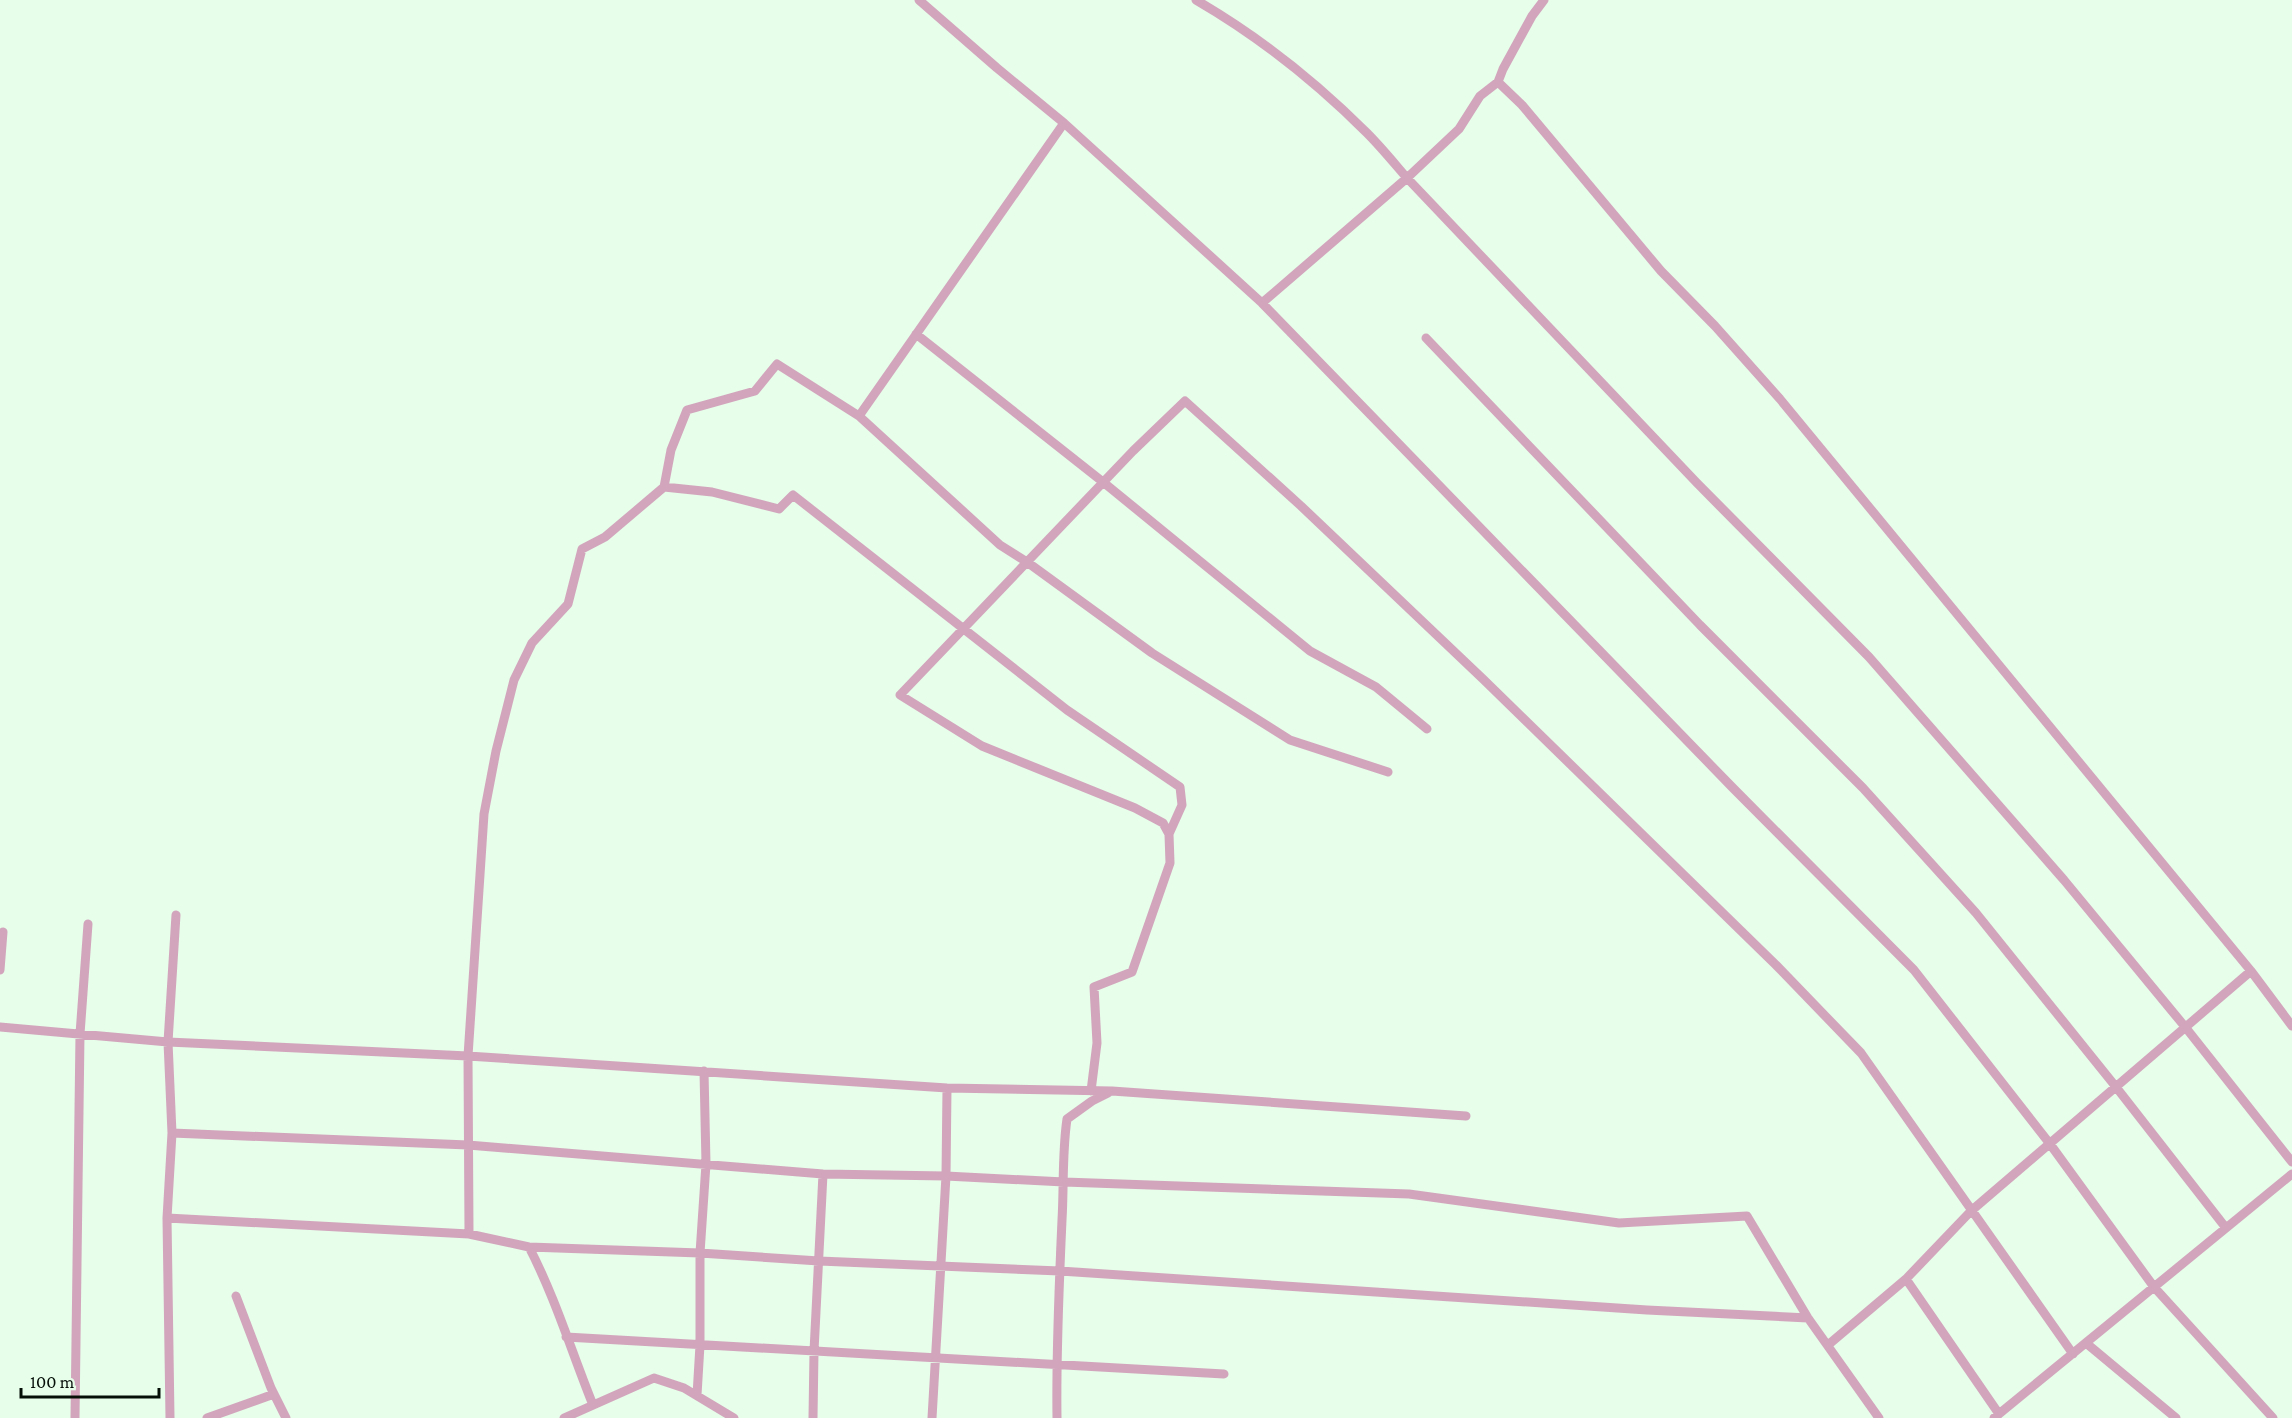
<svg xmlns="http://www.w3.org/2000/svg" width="2292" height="1418" font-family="'Crimson Pro',serif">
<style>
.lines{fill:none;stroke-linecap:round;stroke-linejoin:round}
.minor{stroke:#d2a5bc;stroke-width:9}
</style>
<rect width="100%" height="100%" fill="#e6feea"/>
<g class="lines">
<path class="minor" d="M919,0L997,68L1064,123L1262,303L1732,787L1914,970L2050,1144L2154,1287L2273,1418
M1196,0C1258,36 1316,82 1367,133C1381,147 1394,163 1407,178L1697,483L1869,657L2064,880L2186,1028L2292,1162
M1498,82L1522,105L1661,271L1715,326L1780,399L2251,971L2292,1026
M1064,123L859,416L1000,545L1027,562L1152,653L1290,740L1388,772
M1262,303L1407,178L1459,129L1480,96L1498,82L1503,69L1532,16L1544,0
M916,334L1103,482L1310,651L1376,687L1427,729
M1426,338L1700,625L1863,788L1976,913L2116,1087L2226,1228
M664,487L712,492L779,509L793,495L1067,710L1180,787L1182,805L1169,834L1170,863L1132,972L1094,987L1097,1043L1091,1091
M1169,834L1163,823L1135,808L982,746L900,695L1133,451L1185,401L1301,506L1483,679L1776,965L1861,1053L2073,1354
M0,970L3,932
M0,1027L168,1042L468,1056L947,1088L1112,1091L1466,1116
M172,1133L468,1145L823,1174L946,1176L1064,1182L1409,1194L1619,1223L1747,1216L1808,1318L1879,1418
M167,1218L469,1234L529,1247L700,1253L819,1261L1060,1271L1647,1310L1808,1318
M469,1234L468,1056L484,814L496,751L514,680L532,643L568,604L582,549L605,537L664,487L671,450L687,410L755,391L777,364L859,416
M529,1247C555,1297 572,1353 593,1405
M1906,1279L1999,1414
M236,1296L271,1388L286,1418
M566,1337L1224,1374
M2086,1343L2176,1418
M1828,1345L1906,1279L1971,1211L2251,971
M697,1395L700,1345V1253L706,1164L704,1071
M75,1418L80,1034L88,924
M170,1418L167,1218L172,1133L168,1042L176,915
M207,1418L274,1394
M564,1418L654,1378L684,1388L734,1418
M813,1418L814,1351L823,1174
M932,1418L946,1176L947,1088
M1057,1418C1056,1352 1059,1286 1062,1220C1064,1186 1062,1153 1067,1119L1092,1101L1108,1093
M1994,1418L2292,1174"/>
</g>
<path d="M21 1388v9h138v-9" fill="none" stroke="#060e08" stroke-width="3"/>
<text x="30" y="1388" font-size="18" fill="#060e08" stroke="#e6feea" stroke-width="4.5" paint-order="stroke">100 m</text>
</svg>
